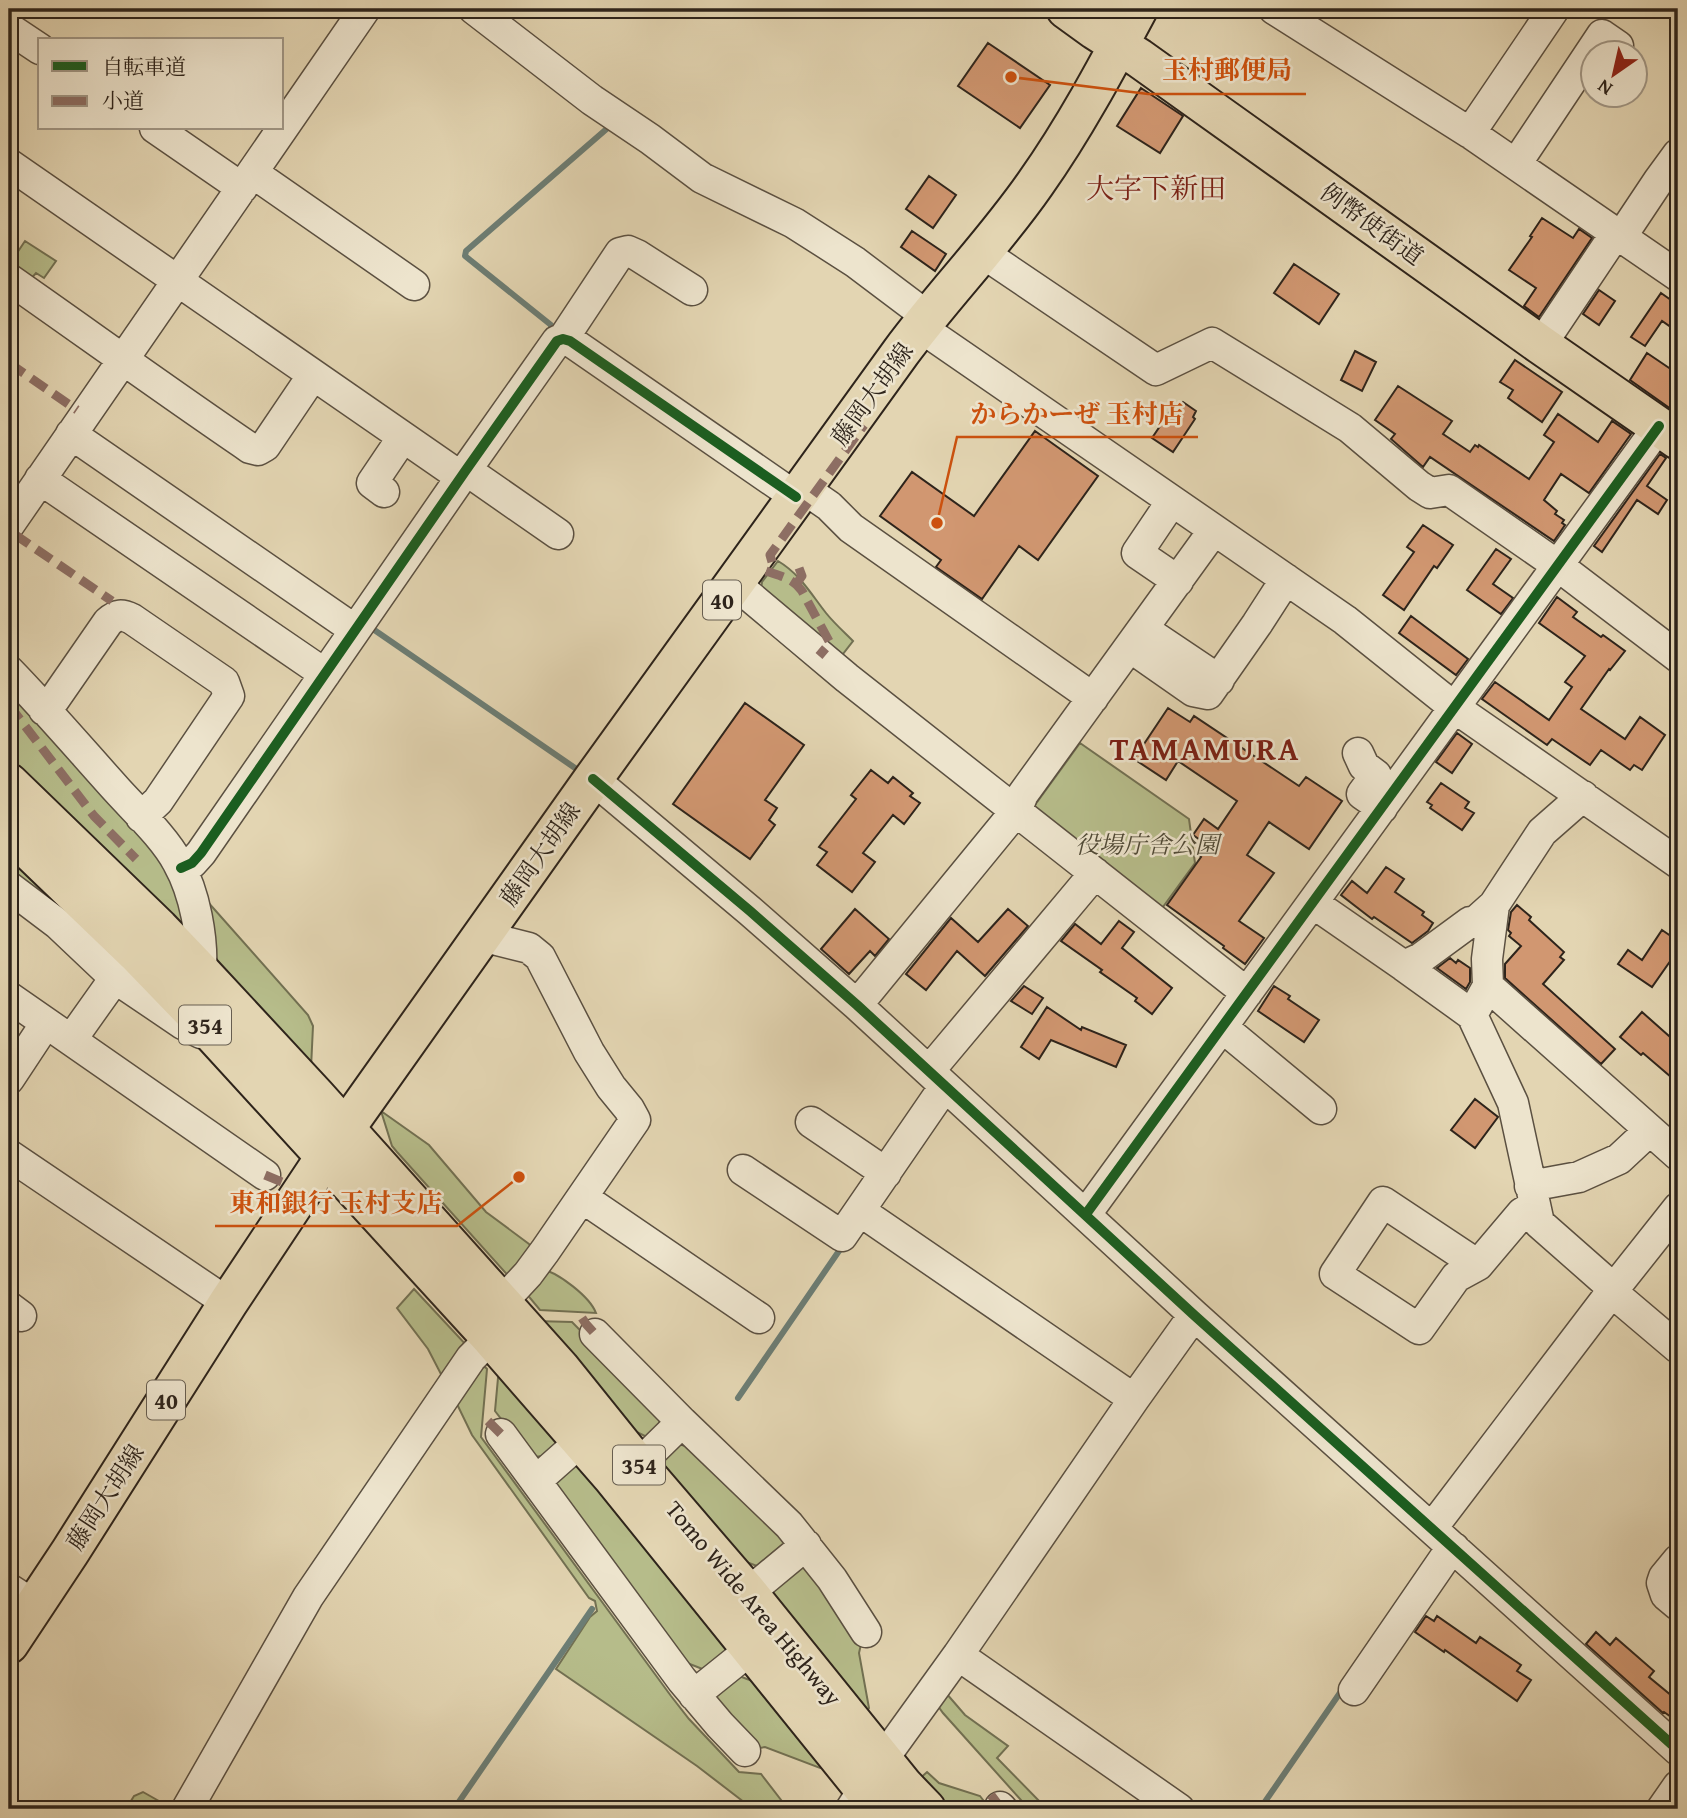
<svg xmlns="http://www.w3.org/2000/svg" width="1687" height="1818" font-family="'Gentium Book Plus','Noto Serif JP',serif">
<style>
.green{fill:#b6bc8a;stroke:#727052;stroke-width:2}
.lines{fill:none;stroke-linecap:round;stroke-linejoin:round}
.stream{stroke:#6c7d74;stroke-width:6}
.building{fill:#d19771;stroke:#2e241b;stroke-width:2}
.minor-casing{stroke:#5b5041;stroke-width:33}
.major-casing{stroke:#2e241b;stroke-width:42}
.highway-casing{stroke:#2e241b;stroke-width:42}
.minor{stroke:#ede4cd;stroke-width:30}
.major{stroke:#e3d5b2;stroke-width:38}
.highway{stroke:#e3d5b2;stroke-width:38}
.quiet{stroke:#8d6e63;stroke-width:9;stroke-dasharray:18 9;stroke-linecap:butt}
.cycleway-casing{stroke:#ede4cd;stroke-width:15}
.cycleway{stroke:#1b5e20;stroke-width:10}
.labels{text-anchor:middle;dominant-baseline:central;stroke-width:5;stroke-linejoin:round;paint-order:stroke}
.shield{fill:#ede4cd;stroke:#675e50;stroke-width:2}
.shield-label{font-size:23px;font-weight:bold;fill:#2e241b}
.street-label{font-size:24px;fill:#2e241b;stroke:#ede4cd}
.park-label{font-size:24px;font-style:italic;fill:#504a37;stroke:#ede4cd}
.quarter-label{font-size:28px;fill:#7a1f14;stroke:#ede4cd}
.district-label{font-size:32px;font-weight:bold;letter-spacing:2px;fill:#7a1f14;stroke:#ede4cd}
.leader{fill:none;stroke:#cc510e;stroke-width:2.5}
.callout-dot{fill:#cc510e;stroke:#ede4cd;stroke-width:2.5}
.callout-label{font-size:26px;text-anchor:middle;font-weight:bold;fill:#cc510e;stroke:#ede4cd;stroke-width:5;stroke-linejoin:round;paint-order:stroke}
</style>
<rect width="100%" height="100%" fill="#e3d5b2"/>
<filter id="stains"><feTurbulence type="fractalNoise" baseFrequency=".00286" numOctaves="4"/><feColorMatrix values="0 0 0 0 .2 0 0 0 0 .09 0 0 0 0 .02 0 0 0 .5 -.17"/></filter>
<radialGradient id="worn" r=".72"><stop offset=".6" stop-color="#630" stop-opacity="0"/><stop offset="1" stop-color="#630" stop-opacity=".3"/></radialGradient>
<path class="green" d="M25,241L56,261L44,278L36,273L30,280L9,265Z
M778,561C800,574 811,594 826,613C834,623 844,632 853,641L839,659L761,589L762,582Z
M9,686L158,851L176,881L188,926L175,921L121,866L9,760Z
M1080,743L1189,819L1195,863L1160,911L1036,814L1035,805Z
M9,853L66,912L9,869Z
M199,892L308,1015L313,1026L311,1068L219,968Z
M381,1111L429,1145L486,1212L529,1244L535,1251L512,1280L397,1152L392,1146Z
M541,1269C558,1272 590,1297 596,1313L540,1310L525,1292Z
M414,1289L469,1348L443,1378L428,1349L397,1308Z
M535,1321L572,1322L658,1410C663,1425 657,1426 647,1437L622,1425Z
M479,1361L487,1369L481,1437L671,1696L689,1719L739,1772L761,1774L788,1809H753L697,1766L556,1669L590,1617L597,1611L595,1601L589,1598L472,1435L455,1400Z
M499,1367L559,1438C554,1450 542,1461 529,1455L495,1411Z
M679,1444L700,1451L784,1541L782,1545L757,1566L733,1557L660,1463Z
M578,1464L727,1646L726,1652L705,1670L677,1659L556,1485L558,1480Z
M804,1565L862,1640L859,1653L869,1708L867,1711L770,1592Z
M739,1676L763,1685L825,1765L820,1768L765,1747L754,1749L716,1697Z
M946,1693L965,1715L1008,1746L997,1758L1047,1809H1029L943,1713L938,1706Z
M927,1772L939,1783L980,1796L990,1809H942L917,1781Z
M143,1792L173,1809H126L134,1796Z"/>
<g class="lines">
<path class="stream" d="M551,329V325L465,256L466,251L610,126
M370,627L575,768
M738,1398L841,1248
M454,1809L592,1609
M1260,1809L1344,1687"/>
</g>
<path class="building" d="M988,43L1050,85L1020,128L958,86Z
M1141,88L1183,116L1160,153L1117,126Z
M929,176L956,195L933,228L906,209Z
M1542,218L1573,238L1579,229L1592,238L1539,317L1524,306L1536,288L1509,270L1532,237L1530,236Z
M912,231L946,254L935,271L901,247Z
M1294,264L1339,294L1319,324L1274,293Z
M1599,290L1615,301L1599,325L1583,314Z
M1661,293L1678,305V332L1662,321L1645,346L1631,337Z
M1355,351L1376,362L1362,391L1341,380Z
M1647,353L1678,374V414L1630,380Z
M1515,360L1562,392L1542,422L1508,398L1513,390L1500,382Z
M1398,386L1452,421L1443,434L1470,452L1475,445L1478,447L1479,445L1529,479L1554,442L1544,435L1558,414L1598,442L1612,421L1631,434L1589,493L1561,474L1544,500L1557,511L1555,514L1564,520L1562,523L1565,525L1554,541L1430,457L1423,467L1391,439L1395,434L1375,420Z
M1183,402L1196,411L1193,417L1195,419L1173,452L1152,438L1175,404L1179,407Z
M1035,431L1098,476L1038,560L1019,546L982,599L936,567L941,560L880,516L912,472L974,516Z
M1660,454L1666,458L1647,486L1667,500L1658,514L1637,500L1602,552L1594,546Z
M1423,525L1453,545L1437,568L1434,566L1404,610L1383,595L1414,552L1407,547Z
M1496,549L1511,559L1493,584L1513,598L1501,614L1467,590Z
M1557,597L1577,612L1573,617L1601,637L1603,635L1625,651L1610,670L1609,669L1581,709L1625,739L1640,717L1665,735L1642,770L1634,765L1630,770L1601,750L1590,765L1552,739L1547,745L1482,699L1495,682L1549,720L1572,687L1565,682L1585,656L1539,623Z
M1411,616L1468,659L1456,675L1399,633Z
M745,703L804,745L765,800L777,808L769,820L775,825L750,859L673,804Z
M1168,708L1190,722L1194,716L1299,786L1306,777L1342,801L1309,849L1269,822L1247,855L1274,873L1239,921L1264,938L1245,964L1223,948L1224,946L1167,905L1201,857L1198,855L1206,844L1193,835L1204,819L1218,829L1237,801L1178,761L1166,780L1134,759Z
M1457,733L1472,744L1452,773L1436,762Z
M871,770L888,783L893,777L913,793L910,796L920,803L904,824L893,815L863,853L875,862L852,892L817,865L827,852L819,847L856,799L851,795Z
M1441,783L1469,802L1465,808L1474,813L1462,830L1430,808L1432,805L1427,802Z
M1386,867L1404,879L1395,892L1424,912L1422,915L1433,923L1428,931L1412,943L1374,917L1372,919L1341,895L1352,881L1367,893Z
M1517,905L1531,917L1529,920L1564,952L1560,957L1564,960L1543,984L1615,1049L1601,1064L1505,978V964L1521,946L1509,936L1511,933L1508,930L1511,912Z
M855,909L889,939L875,956L870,951L849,974L821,949Z
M1008,909L1028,926L985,976L957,951L926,990L906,974L951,918L978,942Z
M1119,921L1134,932L1122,948L1172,988L1152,1014L1135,1001L1137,998L1100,972L1102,970L1061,941L1075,924L1101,944Z
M1662,930L1678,941V950L1652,987L1618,964L1628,950L1642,960Z
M1450,958L1456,963L1458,960L1470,968V982L1466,989L1437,968Z
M1024,986L1043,998L1032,1014L1011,1001Z
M1274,986L1290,996L1288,999L1319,1020L1304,1042L1258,1011Z
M1047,1007L1081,1030L1082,1027L1126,1045L1116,1067L1051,1040L1039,1059L1021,1047Z
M1642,1012L1678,1044V1083L1643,1053L1641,1055L1620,1037Z
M1475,1099L1498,1117L1475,1148L1451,1130Z
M1426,1616L1434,1621L1437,1616L1476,1643L1480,1637L1521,1665L1517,1671L1531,1680L1517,1701L1445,1650L1444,1652L1415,1632Z
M1596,1632L1610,1645L1616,1638L1654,1671L1649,1677L1678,1701V1708L1671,1717L1664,1712L1663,1713L1586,1644Z"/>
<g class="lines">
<g class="minor-casing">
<path id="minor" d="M474,9L592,100L650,139L702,178L794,223L855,262L928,317
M1274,9L1470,133L1678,276
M13,31L40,49
M155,128L242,188
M1470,133L1554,9
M9,164L461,477
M1516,164L1602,35L1618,46
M253,173L414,285
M1621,237L1659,180L1678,154
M983,253L1156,370L1212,343L1350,428L1419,486L1430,493L1449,490L1557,565L1678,657
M9,279C89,335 169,393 250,448L258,450L265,446L313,375
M920,327L1345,620L1455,708L1678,863
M563,339L620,253L628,251L637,255L692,290
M1541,345L1616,233
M71,434L355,630
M466,470L558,534
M40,479L325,674
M803,488L829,506L851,528L1093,698
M384,492L372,483L403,437
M1172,501L1137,553L1178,581
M9,525L365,9
M734,583L847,678L1247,993
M1143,629L1219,680
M1130,647L1193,691L1208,694L1257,624L1286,579
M9,671C46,709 81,750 117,790C136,811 165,838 178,863C195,893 203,938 201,972
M44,710L54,700L108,622C117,614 122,614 132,619L224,682L229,696L158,801L141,817
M1358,753L1364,766L1376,775L1362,794L1382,808
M593,779L750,911L857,1005L1194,1315L1678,1750
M181,868L192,863L201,853L466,470L557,341L563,339L570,341L796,497
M9,887L58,924L115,978L183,1024L201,1033
M1313,903L1404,966L1421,958L1470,922L1474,923L1494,905L1542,832L1583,796
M481,936L529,948L540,957L589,1052L611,1087L629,1109L635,1120L545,1251L528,1274L502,1302
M1404,966L1472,1015L1513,1103L1539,1223L1606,1282L1619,1298L1678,1348
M1488,986L1487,959L1494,905
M9,997L265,1175
M857,1005L1016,811L1023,794L1214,530
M1472,1015L1488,986L1678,1155
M1222,1027L1321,1109
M71,1040L115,978
M929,1071L1095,873
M9,1079L46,1023
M811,1122L886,1173
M9,1155L228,1303
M743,1170L842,1236L945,1086
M1530,1186L1579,1177L1619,1159L1649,1131
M583,1198L759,1318
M860,1211L1134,1399
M1086,1214L1659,426
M1478,1265L1383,1202L1335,1274L1419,1329L1456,1277L1478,1265L1522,1213L1534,1206
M9,1307L21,1316
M595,1334L682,1422L789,1525L832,1579L866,1632
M501,1434L682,1680L720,1725L745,1751
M638,1465L682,1422
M537,1480L581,1441
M1432,1528L1613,1290L1678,1208
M1678,1560L1664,1577L1662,1583L1666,1595L1678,1605
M9,1589L34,1605
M748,1593L806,1545
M958,1655L1179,1809
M1354,1690L1446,1556L1454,1548
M694,1695L750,1650
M1000,1807L1002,1809
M187,1809L308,1597L471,1358L491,1338
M851,1809L883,1759L958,1655L1134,1399L1194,1315
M1662,1809L1678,1786"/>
</g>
<g class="major-casing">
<path id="major" d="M1066,9L1095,30L1139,58L1541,345L1678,440
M9,1644L70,1552L228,1303L325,1157L593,779L901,352C944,294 994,243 1035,184C1074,129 1106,69 1138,9"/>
</g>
<g class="highway-casing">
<path id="highway" d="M9,783L159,928L201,972L316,1096L560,1368L638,1465L748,1593L903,1785L926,1809
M9,831L138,955L191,1010L491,1338L613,1478L880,1809"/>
</g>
<use href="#minor" class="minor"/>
<use href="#major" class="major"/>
<use href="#highway" class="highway"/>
<path class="quiet" d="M9,363L77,410
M14,534L112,601
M772,562L770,555L864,425
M766,571C780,576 793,578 802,591L830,643L819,656
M797,583L802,576L799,568
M9,705L94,816L136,859
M265,1175L282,1182
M582,1318L586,1324L595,1334
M488,1421L501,1434
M991,1795L1000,1807"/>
<g class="cycleway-casing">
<path id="cycleway" d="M593,779L750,911L857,1005L1194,1315L1678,1750
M181,868L192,863L201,853L466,470L557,341L563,339L570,341L796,497
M1086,1214L1659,426"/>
</g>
<use href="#cycleway" class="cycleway"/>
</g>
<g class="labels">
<g class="shield">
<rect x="703" y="580.5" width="38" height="39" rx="5"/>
<rect x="179" y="1005.5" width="52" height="39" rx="5"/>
<rect x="147" y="1380.5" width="38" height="39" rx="5"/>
<rect x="613" y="1445.5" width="52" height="39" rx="5"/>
</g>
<g class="shield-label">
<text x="722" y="600">40</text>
<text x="205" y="1025">354</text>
<text x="166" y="1400">40</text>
<text x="639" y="1465">354</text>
</g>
<g class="street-label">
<text transform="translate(1372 224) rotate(36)">例幣使街道</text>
<text transform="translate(872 394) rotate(-54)">藤岡大胡線</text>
<text transform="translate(540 854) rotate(-55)">藤岡大胡線</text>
<text transform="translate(105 1497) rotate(-57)">藤岡大胡線</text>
<text transform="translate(754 1603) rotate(50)">Tomo Wide Area Highway</text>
</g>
<g class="park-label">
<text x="1147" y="844">役場庁舎公園</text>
</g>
<g class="quarter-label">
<text x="1156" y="187">大字下新田</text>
</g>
<g class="district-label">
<text x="1205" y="748">TAMAMURA</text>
</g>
</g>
<path class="leader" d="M1011 77L1148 94H1306M937 523L957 437H1198M519 1177L457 1226H215"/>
<g class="callout-dot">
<circle cx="1011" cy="77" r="7"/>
<circle cx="937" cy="523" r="7"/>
<circle cx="519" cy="1177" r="7"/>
</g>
<g class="callout-label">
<text x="1227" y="79">玉村郵便局</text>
<text x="1077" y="423">からかーぜ 玉村店</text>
<text x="336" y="1212">東和銀行 玉村支店</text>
</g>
<rect width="1687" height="1818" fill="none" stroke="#e3d5b2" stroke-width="35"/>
<rect x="10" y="10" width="1666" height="1797" fill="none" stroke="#2e241b" stroke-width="3.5"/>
<rect x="18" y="18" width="1652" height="1783" fill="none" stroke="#2e241b" stroke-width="2"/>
<rect x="38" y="38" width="245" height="91" fill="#ede4cd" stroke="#a19786" stroke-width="2"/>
<rect x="52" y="61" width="35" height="10" fill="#1b5e20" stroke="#a19786" stroke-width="2"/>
<text x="102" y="74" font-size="21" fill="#2e241b">自転車道</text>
<rect x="52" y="96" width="35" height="10" fill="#8d6e63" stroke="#a19786" stroke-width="2"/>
<text x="102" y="108" font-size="21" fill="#2e241b">小道</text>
<g transform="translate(1614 74) rotate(214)"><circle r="33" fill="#ede4cd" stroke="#a19786" stroke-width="2"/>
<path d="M0-5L12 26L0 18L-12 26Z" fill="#8f2418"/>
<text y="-10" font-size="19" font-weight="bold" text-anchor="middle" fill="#2e241b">N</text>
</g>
<rect width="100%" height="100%" filter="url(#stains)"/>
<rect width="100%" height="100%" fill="url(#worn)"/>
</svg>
